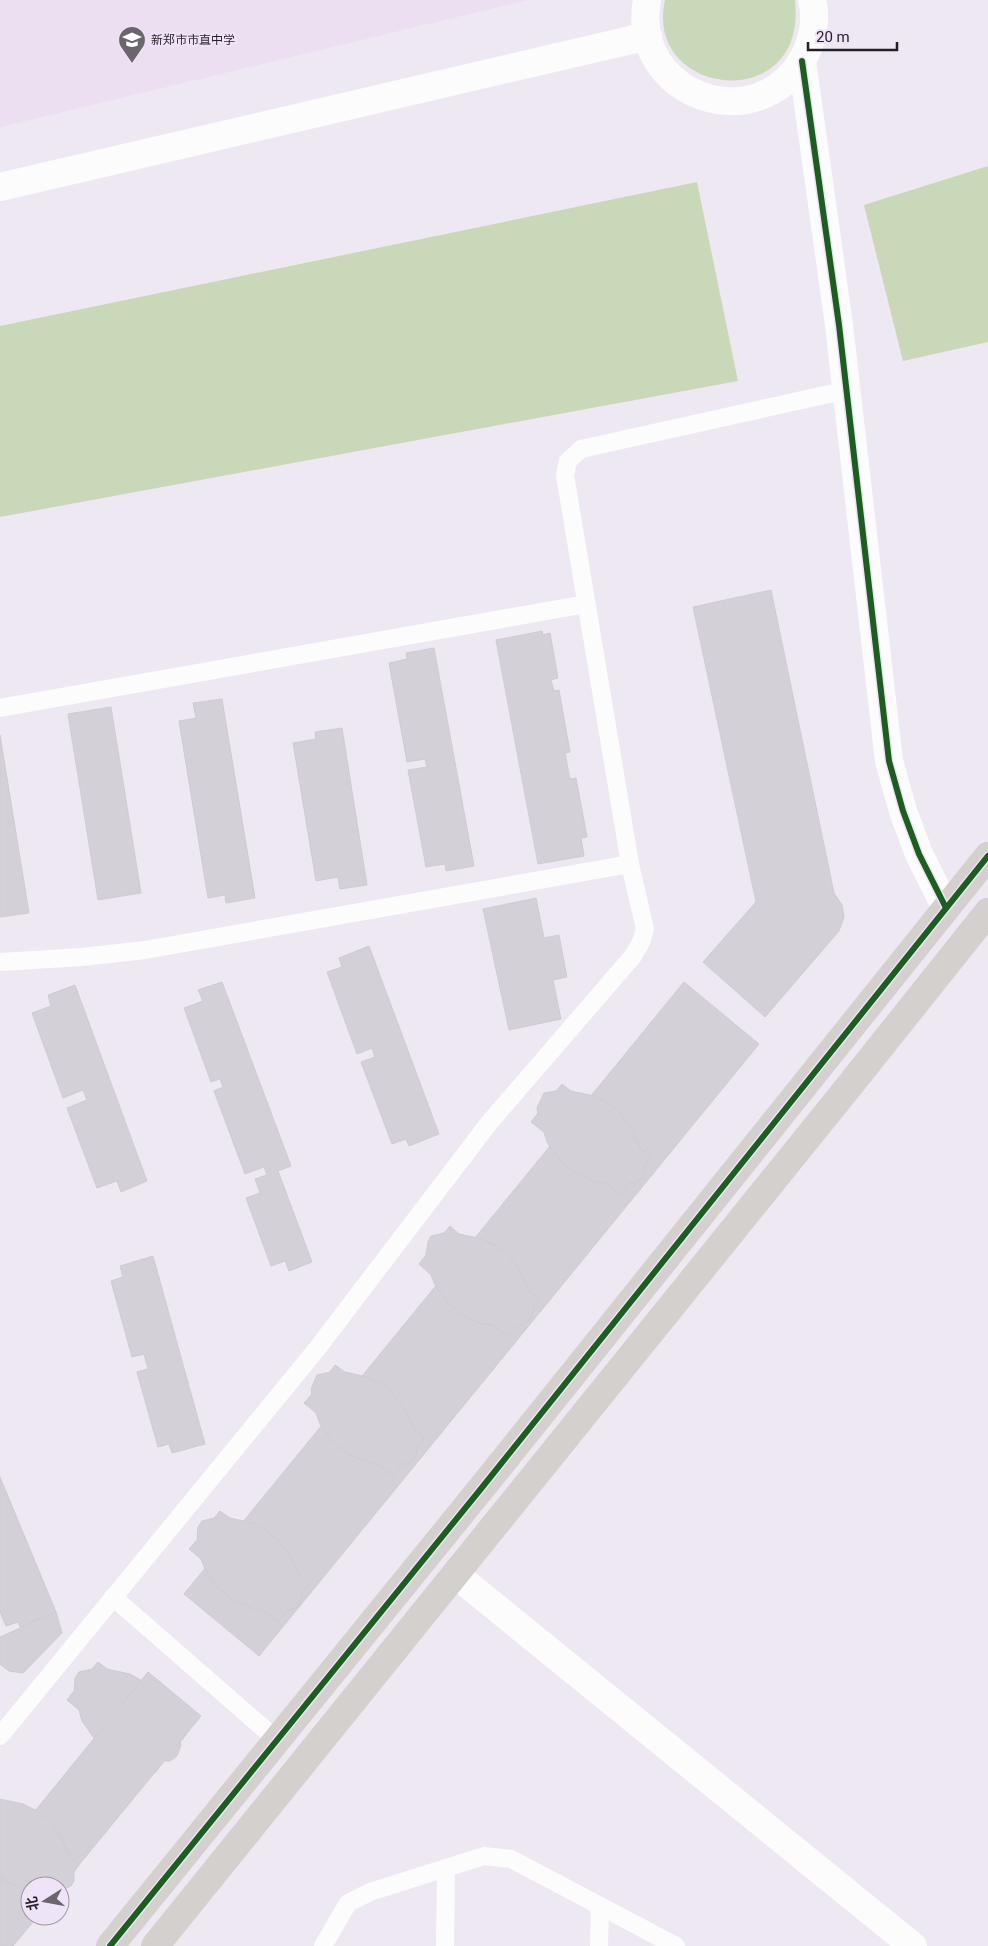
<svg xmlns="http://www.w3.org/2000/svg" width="988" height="1946" viewBox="0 0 988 1946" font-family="Roboto,'Noto Sans SC',sans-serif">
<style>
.built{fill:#ebdff1}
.green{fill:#c9d8b8}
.building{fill:#d4d0d8;stroke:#cfcbd3}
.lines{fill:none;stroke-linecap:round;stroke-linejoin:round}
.lane{stroke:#fcfcfd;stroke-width:18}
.street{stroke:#fcfcfd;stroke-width:28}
.secondary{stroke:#d3d0ce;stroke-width:28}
.cycleway-casing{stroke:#efe3f7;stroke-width:9}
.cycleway{stroke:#1b5e20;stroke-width:6}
.labels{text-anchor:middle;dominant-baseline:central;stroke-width:4;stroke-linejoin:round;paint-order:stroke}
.poi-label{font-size:12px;fill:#241f26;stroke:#efe3f7;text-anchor:start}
</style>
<rect width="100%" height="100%" fill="#eee8f2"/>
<polygon class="built" points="0,0 528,0 0,127"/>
<g class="green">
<path d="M665,0H795C808,116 643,98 665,0Z"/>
<polygon points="988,166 988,342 903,361 864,205"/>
<polygon points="697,182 738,381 0,517 0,326"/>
</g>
<g class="building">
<polygon points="771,590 834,893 842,905 844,917 839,931 765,1017 703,962 756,902 693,607"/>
<polygon points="542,631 543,635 550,633 558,678 551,680 554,691 559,690 570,752 565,753 570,779 576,778 587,837 581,838 584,856 538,864 496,640"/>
<polygon points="434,648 474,866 446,871 445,864 426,867 408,770 427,767 425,759 407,762 389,663 407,659 406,653"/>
<polygon points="222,699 255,898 226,903 225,895 208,898 179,721 196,718 193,703"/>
<polygon points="111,707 141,893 98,900 68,714"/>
<polygon points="342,728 367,885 340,889 338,877 316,881 293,743 316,739 315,732"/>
<polygon points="0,735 29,913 0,917"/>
<polygon points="536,898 544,938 559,935 567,977 553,980 561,1019 509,1030 483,909"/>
<polygon points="369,946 439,1134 409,1146 406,1139 392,1144 361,1062 375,1057 372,1048 357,1054 327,972 342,967 339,958"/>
<polygon points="222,982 291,1166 278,1171 312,1262 289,1271 285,1261 271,1266 246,1198 260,1193 255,1179 267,1175 264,1167 245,1174 214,1091 223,1087 220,1079 211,1082 184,1008 203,1001 198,990"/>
<polygon points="684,982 759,1044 259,1656 184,1594"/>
<polygon points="75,985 147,1181 121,1192 117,1181 97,1188 67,1108 87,1100 83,1090 63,1098 32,1013 51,1006 48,995"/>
<polygon points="562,1084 571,1091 594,1096 608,1103 621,1114 631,1127 640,1148 651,1156 645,1164 645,1173 642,1178 634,1183 629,1183 620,1195 605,1183 594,1181 575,1173 559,1159 547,1142 544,1132 531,1122 538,1113 537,1108 544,1093 556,1091"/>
<polygon points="450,1226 459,1234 482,1239 496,1246 509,1257 519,1269 529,1291 539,1299 533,1306 532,1316 529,1320 522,1325 517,1326 508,1337 493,1325 482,1324 462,1315 447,1302 435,1285 431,1275 419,1264 426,1255 428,1242 431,1236 444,1233"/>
<polygon points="153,1256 205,1444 172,1453 169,1444 158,1447 137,1372 148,1369 144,1354 132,1357 111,1281 123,1277 120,1266"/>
<polygon points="335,1365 345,1372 367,1377 382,1384 394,1395 404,1408 414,1429 424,1438 418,1445 415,1459 407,1464 402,1464 393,1476 378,1464 367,1462 348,1454 332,1441 320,1424 316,1413 304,1403 312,1394 311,1389 317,1375 330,1372"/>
<polygon points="0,1477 56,1612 20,1627 18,1622 6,1626 0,1612"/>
<polygon points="220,1511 230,1518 252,1523 267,1531 279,1541 289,1554 299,1575 309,1584 303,1591 300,1605 292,1610 287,1610 278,1622 263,1610 252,1608 233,1600 217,1587 205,1569 201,1559 189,1549 197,1540 198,1527 202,1521 214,1518"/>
<polygon points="56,1612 62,1633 23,1673 9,1671 0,1664 0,1637"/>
<polygon points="98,1662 107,1669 130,1674 144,1682 156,1692 166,1705 176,1727 186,1735 180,1742 181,1745 177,1756 170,1761 164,1761 155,1773 140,1761 129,1759 110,1751 94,1738 82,1721 79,1710 67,1700 74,1691 75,1678 79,1672 92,1669"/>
<polygon points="148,1672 201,1716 60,1888 60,1886 30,1886 30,1916 38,1916 13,1946 0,1946 0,1854"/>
<polygon points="0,1799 23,1804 37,1811 50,1822 60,1835 69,1856 79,1865 74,1872 74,1881 71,1886 60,1891 60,1886 30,1886 30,1890 23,1889 0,1878"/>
</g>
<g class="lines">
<g class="lane">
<polyline points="0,708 586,604"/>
<polyline points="0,962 82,957 145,950 630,864"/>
<polyline points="113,1597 277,1740"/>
<polyline points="0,1736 316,1350 489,1123 633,956 641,942 645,929 630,864 565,475 568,461 581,449 847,390"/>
<polyline points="323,1946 348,1903 370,1892 484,1856 511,1859 676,1946"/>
<polyline points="445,1946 446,1868"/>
<polyline points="599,1946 600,1906"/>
</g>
<g class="street">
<path d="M647,0C629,96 760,142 805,55C813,39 817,18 812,0"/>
<polyline points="802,61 839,325 889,761 903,811 919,854 946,908"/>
<polyline points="0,187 648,36"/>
<polyline points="456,1575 913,1946"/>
</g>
<g class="secondary">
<polyline points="110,1946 484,1485 988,856"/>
<polyline points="155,1946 846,1090 988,912"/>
</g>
<defs>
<g id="cycleway">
<polyline points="802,61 839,325 889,761 903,811 919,854 946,908"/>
<polyline points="110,1946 484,1485 988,856"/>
</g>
</defs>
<use href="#cycleway" class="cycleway-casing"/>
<use href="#cycleway" class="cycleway"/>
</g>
<defs>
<symbol id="school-pin" viewBox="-11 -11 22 30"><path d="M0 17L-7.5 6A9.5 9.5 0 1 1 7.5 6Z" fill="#6b656d" stroke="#efe3f7"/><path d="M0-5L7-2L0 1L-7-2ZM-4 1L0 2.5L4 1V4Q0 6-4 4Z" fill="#fff"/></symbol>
</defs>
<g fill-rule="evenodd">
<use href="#school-pin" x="116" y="24" width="32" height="43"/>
</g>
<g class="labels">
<g class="poi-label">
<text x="151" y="40">新郑市市直中学</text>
</g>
</g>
<g transform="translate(45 1901) rotate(259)"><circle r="24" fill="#efe3f7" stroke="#9e95a3"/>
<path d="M0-4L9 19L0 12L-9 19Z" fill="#6b656d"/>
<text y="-8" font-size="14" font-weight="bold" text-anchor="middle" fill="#241f26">北</text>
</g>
<path d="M808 42v8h89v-8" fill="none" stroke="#241f26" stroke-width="2.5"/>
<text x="816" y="42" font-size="15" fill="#241f26" stroke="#efe3f7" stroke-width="4" paint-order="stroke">20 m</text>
</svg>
